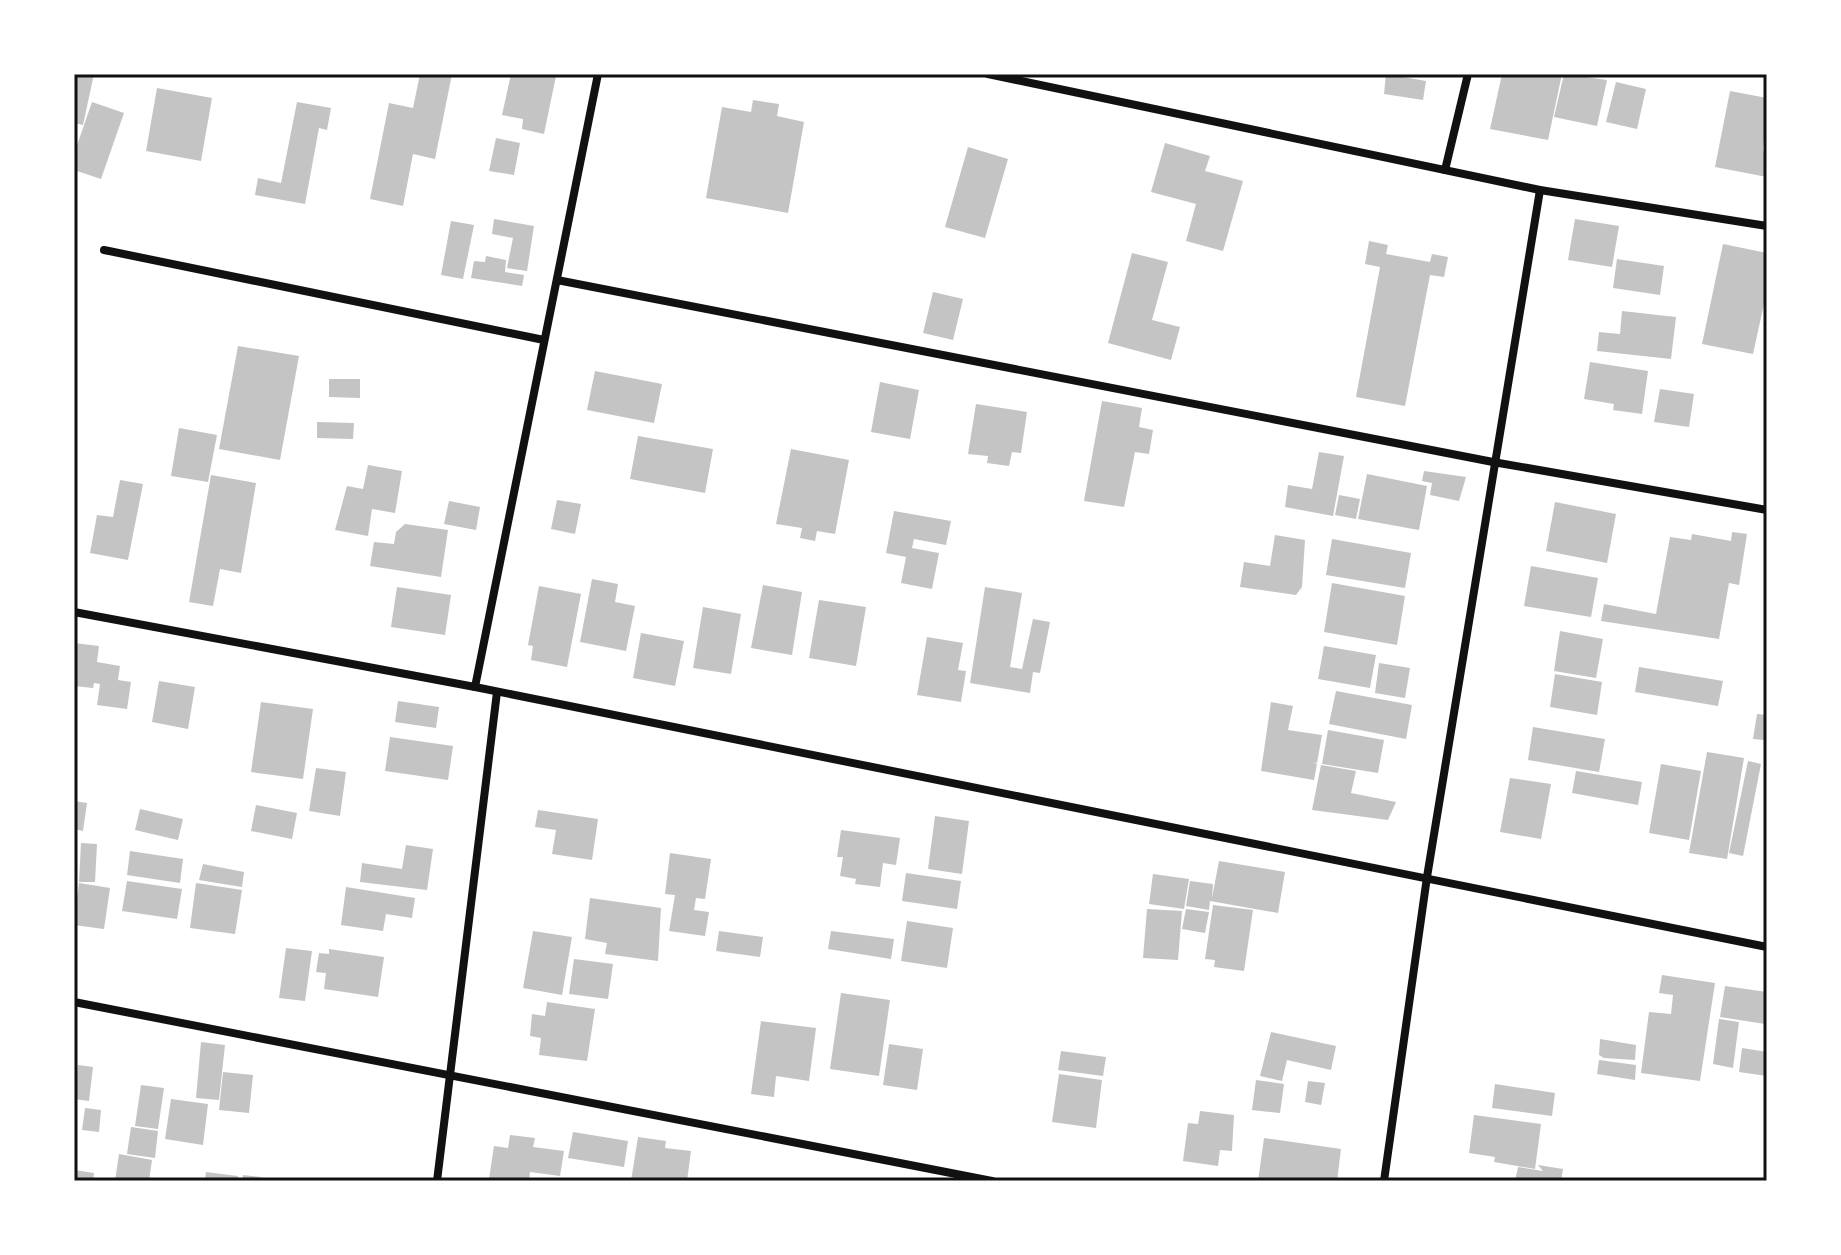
<svg xmlns="http://www.w3.org/2000/svg" width="1841" height="1255" viewBox="0 0 1841 1255" font-family="'Alegreya Sans',sans-serif">
<style>
.building{fill:#c4c4c4}
.lines{fill:none;stroke-linecap:round;stroke-linejoin:round}
.minor{stroke:#111;stroke-width:8}
.neatline{fill:none;stroke:#111;stroke-width:3}
</style>
<rect width="100%" height="100%" fill="#fff"/>
<g class="building">
<polygon points="74,74 94,74 83,125 74,123"/>
<polygon points="420,74 452,74 435,159 413,154 403,206 370,199 389,103 413,108"/>
<polygon points="511,74 556,76 544,134 522,129 523,119 502,115"/>
<polygon points="1386,74 1426,81 1423,100 1384,94"/>
<polygon points="1502,74 1562,74 1548,140 1490,129"/>
<polygon points="1564,74 1607,80 1597,126 1554,117"/>
<polygon points="1616,82 1646,89 1637,129 1606,122"/>
<polygon points="157,88 212,98 201,161 146,151"/>
<polygon points="1730,91 1767,98 1763,151 1767,152 1767,177 1715,167"/>
<polygon points="753,100 779,104 777,116 804,122 788,213 706,198 722,107 751,112"/>
<polygon points="92,102 124,113 101,179 74,170 74,154"/>
<polygon points="297,102 331,108 327,130 319,128 305,204 255,195 258,178 281,183"/>
<polygon points="496,138 520,143 514,175 489,171"/>
<polygon points="1165,143 1210,156 1205,171 1243,181 1223,251 1186,241 1196,204 1151,192"/>
<polygon points="968,147 1008,159 985,238 945,227"/>
<polygon points="494,219 534,226 527,271 507,268 513,238 492,234"/>
<polygon points="1575,219 1619,226 1612,267 1568,260"/>
<polygon points="451,221 474,225 463,279 441,275"/>
<polygon points="1369,241 1388,245 1386,254 1430,262 1432,254 1448,257 1444,277 1430,275 1405,406 1356,397 1380,267 1365,264"/>
<polygon points="1723,244 1767,253 1767,290 1753,354 1702,344"/>
<polygon points="1132,253 1168,262 1152,320 1180,327 1171,360 1108,343"/>
<polygon points="486,256 506,260 505,272 524,275 522,286 471,278 474,261 485,262"/>
<polygon points="1617,259 1664,266 1660,295 1613,288"/>
<polygon points="933,292 963,299 953,340 923,333"/>
<polygon points="1622,311 1676,317 1671,359 1597,351 1599,332 1620,334"/>
<polygon points="238,346 299,356 280,460 219,449"/>
<polygon points="1590,362 1648,371 1642,414 1613,410 1614,404 1584,399"/>
<polygon points="595,371 662,384 654,423 587,410"/>
<polygon points="329,379 360,379 360,398 329,397"/>
<polygon points="880,382 919,390 910,439 871,432"/>
<polygon points="1660,389 1694,394 1689,427 1654,422"/>
<polygon points="1102,401 1142,408 1139,427 1153,430 1149,454 1135,452 1124,507 1084,501"/>
<polygon points="976,404 1027,412 1021,453 1012,452 1009,466 987,463 988,456 968,454"/>
<polygon points="317,422 354,423 353,439 317,438"/>
<polygon points="179,428 217,435 208,482 171,476"/>
<polygon points="638,436 713,449 705,493 630,479"/>
<polygon points="791,449 849,460 835,534 817,531 815,541 800,538 802,528 776,524"/>
<polygon points="1319,452 1344,456 1333,516 1285,507 1288,485 1312,489"/>
<polygon points="368,465 402,471 395,513 372,509 368,536 335,530 347,486 363,489"/>
<polygon points="1424,471 1466,477 1459,501 1430,495 1432,483 1422,481"/>
<polygon points="1367,474 1427,486 1419,530 1358,519"/>
<polygon points="211,475 256,483 241,573 220,569 213,606 189,602"/>
<polygon points="120,480 143,484 128,560 90,553 97,515 113,517"/>
<polygon points="1339,495 1360,499 1356,519 1335,515"/>
<polygon points="557,500 581,504 575,534 551,529"/>
<polygon points="449,501 480,507 476,530 444,524"/>
<polygon points="1555,502 1616,514 1607,563 1546,551"/>
<polygon points="894,511 951,521 946,545 914,539 912,548 939,553 932,589 901,583 906,557 886,553"/>
<polygon points="405,524 448,530 441,577 370,566 374,542 394,544 396,532"/>
<polygon points="1732,532 1747,534 1739,585 1729,583 1719,639 1601,621 1604,604 1656,614 1670,537 1691,540 1692,534 1731,541"/>
<polygon points="1275,535 1305,540 1302,587 1296,595 1240,587 1244,562 1270,566"/>
<polygon points="1332,539 1411,553 1405,588 1326,575"/>
<polygon points="1531,566 1598,578 1591,617 1524,606"/>
<polygon points="592,579 618,584 615,602 635,606 626,651 580,642"/>
<polygon points="1332,583 1405,596 1397,645 1324,632"/>
<polygon points="763,585 802,592 792,655 751,648"/>
<polygon points="539,586 581,594 567,667 531,660 533,646 528,645"/>
<polygon points="397,587 451,595 445,635 391,627"/>
<polygon points="985,587 1022,593 1010,667 1022,669 1033,619 1050,622 1040,673 1033,672 1030,693 970,683"/>
<polygon points="819,600 866,607 856,666 809,658"/>
<polygon points="703,607 741,614 731,674 693,668"/>
<polygon points="1560,631 1603,639 1596,678 1554,671"/>
<polygon points="641,633 684,641 675,686 633,678"/>
<polygon points="927,637 963,643 958,670 966,671 961,702 917,695"/>
<polygon points="74,643 99,646 97,662 120,666 118,680 131,682 127,709 97,705 100,684 94,683 93,688 74,686"/>
<polygon points="1324,646 1376,655 1370,688 1318,679"/>
<polygon points="1379,663 1410,668 1405,698 1375,693"/>
<polygon points="1639,667 1723,681 1718,706 1635,692"/>
<polygon points="1555,674 1602,682 1597,715 1550,707"/>
<polygon points="159,681 195,687 188,729 152,722"/>
<polygon points="1336,691 1412,705 1406,739 1329,724"/>
<polygon points="398,701 439,707 436,728 395,722"/>
<polygon points="261,702 313,709 303,779 251,772"/>
<polygon points="1271,702 1293,706 1288,730 1322,735 1317,763 1313,762 1317,764 1314,780 1261,771"/>
<polygon points="1757,714 1767,715 1764,740 1753,739"/>
<polygon points="1533,727 1605,739 1599,772 1528,760"/>
<polygon points="1328,730 1384,740 1378,773 1322,764"/>
<polygon points="390,737 453,746 448,780 385,771"/>
<polygon points="1707,752 1744,758 1727,859 1689,853"/>
<polygon points="1748,761 1761,764 1743,856 1729,853"/>
<polygon points="1661,764 1701,771 1689,840 1649,833"/>
<polygon points="1321,765 1356,771 1351,793 1396,802 1388,820 1312,810"/>
<polygon points="316,768 346,772 340,816 309,811"/>
<polygon points="1576,771 1642,782 1638,805 1572,793"/>
<polygon points="1510,778 1551,784 1541,839 1500,832"/>
<polygon points="74,801 87,803 83,831 74,829"/>
<polygon points="256,805 297,813 292,839 251,831"/>
<polygon points="140,809 183,819 178,840 135,830"/>
<polygon points="538,810 598,819 592,860 552,854 556,830 535,827"/>
<polygon points="935,816 969,821 962,874 928,869"/>
<polygon points="841,830 900,838 896,865 883,863 880,887 855,884 856,879 840,876 843,857 837,857"/>
<polygon points="81,843 97,844 95,882 79,882"/>
<polygon points="406,845 433,849 427,890 360,882 362,863 402,869"/>
<polygon points="130,851 183,859 180,883 127,875"/>
<polygon points="670,853 711,859 705,899 696,898 694,910 709,912 705,936 669,931 675,895 665,894"/>
<polygon points="1219,861 1285,872 1278,913 1210,901 1209,910 1186,906 1190,881 1213,884 1212,898"/>
<polygon points="203,864 244,872 242,887 199,880"/>
<polygon points="906,873 961,881 957,909 902,901"/>
<polygon points="1153,874 1189,879 1184,909 1149,904"/>
<polygon points="127,881 182,889 177,919 122,911"/>
<polygon points="79,883 110,888 104,929 74,925"/>
<polygon points="196,883 242,890 235,934 190,928"/>
<polygon points="346,887 415,898 412,918 386,914 383,931 341,925"/>
<polygon points="590,898 661,908 658,961 605,954 607,943 585,939"/>
<polygon points="1213,905 1253,910 1244,971 1214,967 1215,960 1205,959"/>
<polygon points="1147,909 1182,911 1178,960 1143,958"/>
<polygon points="1186,909 1209,912 1205,933 1182,929"/>
<polygon points="907,921 953,928 947,968 901,961"/>
<polygon points="533,931 572,937 562,995 523,988"/>
<polygon points="719,931 763,937 760,957 716,951"/>
<polygon points="831,931 894,939 891,959 828,949"/>
<polygon points="286,948 312,951 305,1001 279,998"/>
<polygon points="329,949 384,957 378,997 324,989 326,973 316,972 319,953 329,954"/>
<polygon points="574,959 613,964 608,999 569,994"/>
<polygon points="1662,975 1715,983 1700,1081 1641,1073 1649,1012 1671,1014 1673,995 1659,993"/>
<polygon points="1725,986 1767,992 1765,1024 1720,1017"/>
<polygon points="841,993 890,1000 879,1076 830,1069"/>
<polygon points="547,1002 595,1009 587,1061 539,1055 541,1038 530,1036 532,1014 545,1016"/>
<polygon points="1719,1019 1739,1022 1733,1068 1713,1064"/>
<polygon points="761,1021 816,1028 809,1081 776,1076 774,1097 751,1094"/>
<polygon points="1271,1032 1336,1046 1331,1070 1287,1060 1282,1081 1260,1076"/>
<polygon points="1600,1039 1636,1045 1635,1060 1604,1058 1599,1055"/>
<polygon points="201,1042 225,1045 219,1100 196,1098"/>
<polygon points="889,1044 923,1049 917,1090 883,1085"/>
<polygon points="1742,1048 1767,1052 1767,1076 1739,1072"/>
<polygon points="1061,1051 1106,1057 1103,1076 1058,1070"/>
<polygon points="1599,1060 1636,1065 1635,1080 1597,1074"/>
<polygon points="78,1065 93,1067 89,1101 74,1099"/>
<polygon points="223,1072 253,1075 249,1113 219,1110"/>
<polygon points="1059,1074 1102,1080 1096,1128 1052,1122"/>
<polygon points="1256,1080 1284,1084 1280,1113 1252,1110"/>
<polygon points="1308,1081 1325,1083 1321,1105 1305,1102"/>
<polygon points="1495,1084 1555,1093 1552,1116 1492,1108"/>
<polygon points="141,1085 164,1088 158,1129 135,1126"/>
<polygon points="171,1099 208,1104 203,1145 165,1139"/>
<polygon points="85,1108 101,1110 99,1132 82,1130"/>
<polygon points="1200,1111 1234,1115 1232,1151 1220,1150 1218,1166 1183,1161 1188,1123 1198,1124"/>
<polygon points="1474,1115 1541,1124 1535,1169 1494,1162 1495,1157 1469,1153"/>
<polygon points="131,1127 158,1131 155,1158 127,1154"/>
<polygon points="573,1132 628,1141 624,1167 568,1158"/>
<polygon points="510,1135 535,1138 533,1147 564,1151 560,1176 530,1172 529,1181 489,1179 494,1146 508,1148"/>
<polygon points="638,1137 666,1141 665,1148 691,1151 687,1181 631,1181"/>
<polygon points="1264,1138 1341,1149 1337,1181 1258,1181"/>
<polygon points="119,1154 152,1160 149,1181 115,1181"/>
<polygon points="1538,1165 1563,1169 1561,1181 1515,1181 1518,1167 1543,1171"/>
<polygon points="74,1170 94,1173 93,1181 74,1181"/>
<polygon points="206,1172 238,1176 237,1181 205,1181"/>
<polygon points="243,1175 261,1177 261,1181 242,1181"/>
</g>
<g class="lines">
<g class="minor">
<polyline points="988,74 1540,190 1767,226"/>
<polyline points="1445,170 1468,74"/>
<polyline points="104,250 544,340"/>
<polyline points="557,280 1493,462 1767,510"/>
<polyline points="74,612 475,687 1767,947"/>
<polyline points="475,687 598,74"/>
<polyline points="74,1002 992,1181"/>
<polyline points="437,1181 497,692"/>
<polyline points="1384,1181 1427,877 1540,190"/>
</g>
</g>
<rect width="1841" height="1255" fill="none" stroke="#ffffff" stroke-width="152"/>
<rect x="76" y="76" width="1689" height="1103" class="neatline"/>
</svg>
